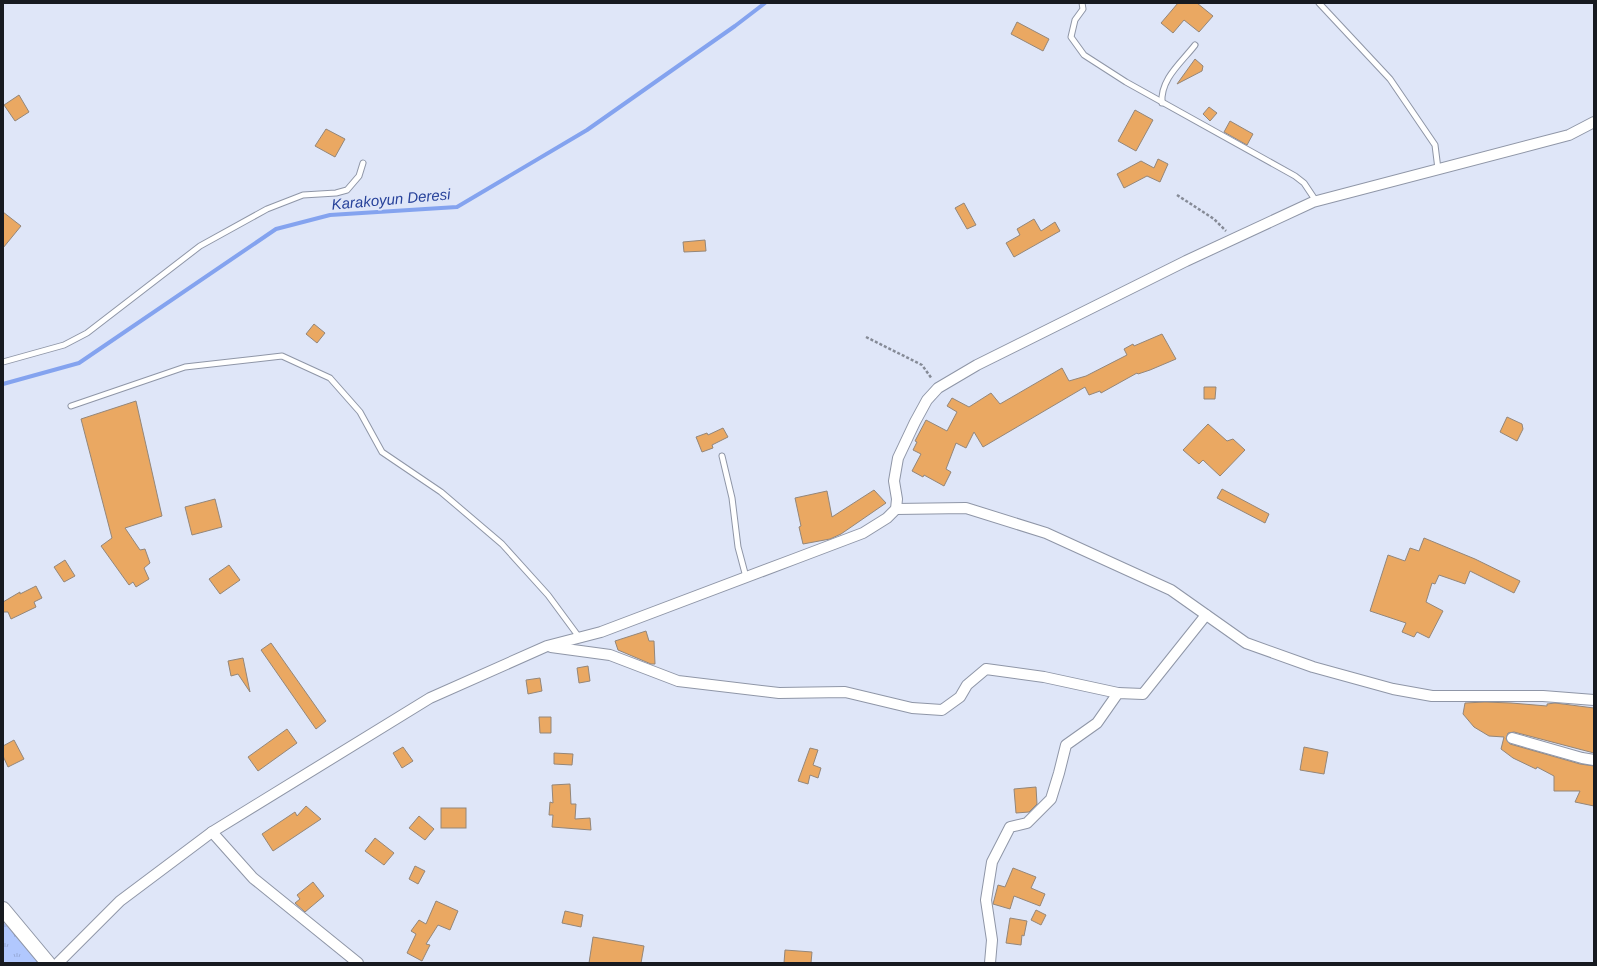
<svg xmlns="http://www.w3.org/2000/svg" width="1597" height="966" viewBox="0 0 1597 966" font-family="Helvetica,sans-serif">
<style>
.grass{fill:url(#grass-tufts)}
.lines{fill:none;stroke-linecap:round;stroke-linejoin:round}
.stream{stroke:#84a3ef;stroke-width:4}
.building{fill:#eaa862;stroke:#948679}
.lane-casing{stroke:#8f96a7;stroke-width:7}
.street-casing{stroke:#8f96a7;stroke-width:12}
.secondary-casing{stroke:#8f96a7;stroke-width:16}
.path{stroke:#868b97;stroke-width:2.5;stroke-dasharray:3 2;stroke-linecap:butt}
.lane{stroke:#fff;stroke-width:5}
.street{stroke:#fff;stroke-width:10}
.secondary{stroke:#fff;stroke-width:14}
.labels{text-anchor:middle;dominant-baseline:central;stroke-width:4;stroke-linejoin:round;paint-order:stroke}
.water-label{font-size:15px;font-style:italic;fill:#27429a;stroke:#dfe6f8}
</style>
<defs>
<pattern id="grass-tufts" width="24" height="20" patternUnits="userSpaceOnUse"><rect width="24" height="20" fill="#b1c8fe"/><path d="M3 7l-1-3M5 7V3M7 7l1-3M15 17l-1-3M17 17v-4M19 17l1-3" fill="none" stroke="#98abd9"/></pattern>
</defs>
<rect width="100%" height="100%" fill="#dfe6f8"/>
<polygon class="grass" points="3,922 41,963 3,963"/>
<g class="lines">
<polyline class="stream" points="3,384 79,363 276,229 330,215 457,207 587,130 735,26 765,3"/>
</g>
<g class="building">
<polygon points="1178,3 1197,3 1213,16 1199,32 1184,20 1173,33 1161,23"/>
<polygon points="1017,22 1049,39 1043,51 1011,34"/>
<polygon points="1195,59 1203,66 1202,71 1177,84"/>
<polygon points="19,95 29,112 15,121 4,105"/>
<polygon points="1209,107 1217,113 1210,121 1203,114"/>
<polygon points="1135,110 1153,120 1136,151 1118,141"/>
<polygon points="1230,121 1253,134 1247,145 1224,132"/>
<polygon points="326,129 345,139 335,157 315,146"/>
<polygon points="1158,159 1168,164 1160,182 1147,176 1124,188 1117,174 1141,161 1154,168"/>
<polygon points="964,203 976,225 967,229 955,208"/>
<polygon points="3,212 21,226 3,248"/>
<polygon points="1034,219 1041,231 1055,222 1060,231 1014,257 1006,243 1020,235 1017,229"/>
<polygon points="705,240 706,251 684,252 683,242"/>
<polygon points="314,324 325,333 317,343 306,334"/>
<polygon points="1162,334 1176,359 1150,370 1138,374 1137,373 1101,393 1100,391 1089,395 1085,387 983,447 974,432 966,448 956,443 946,469 951,472 944,486 924,475 923,477 912,471 921,454 913,450 917,442 915,441 926,420 947,431 957,412 947,406 952,398 969,407 991,393 1000,404 1062,368 1069,381 1086,376 1127,355 1124,349 1133,344 1134,346"/>
<polygon points="1204,387 1216,387 1215,399 1204,399"/>
<polygon points="136,401 162,516 125,528 140,550 145,549 150,563 144,568 149,579 136,587 133,582 129,585 101,546 112,538 81,419"/>
<polygon points="1507,417 1522,424 1523,429 1517,441 1500,432"/>
<polygon points="1208,424 1227,441 1233,439 1245,450 1220,476 1203,460 1199,464 1183,450"/>
<polygon points="723,428 728,437 712,445 713,448 702,452 696,437 707,433 708,435"/>
<polygon points="1222,489 1269,514 1265,523 1217,498"/>
<polygon points="874,490 886,503 841,534 830,539 803,544 799,527 801,526 795,498 827,491 832,517"/>
<polygon points="215,499 222,527 192,535 185,507"/>
<polygon points="1424,538 1475,559 1520,581 1514,593 1470,571 1465,584 1439,575 1435,584 1432,583 1426,602 1443,611 1429,638 1417,632 1414,637 1402,632 1406,623 1370,611 1388,555 1405,561 1410,548 1419,551"/>
<polygon points="65,560 75,576 64,582 54,567"/>
<polygon points="229,565 240,580 220,594 209,579"/>
<polygon points="36,586 42,598 34,602 36,607 11,619 8,612 3,612 3,602 20,592 20,594"/>
<polygon points="646,631 649,641 654,641 655,664 651,664 618,650 615,641"/>
<polygon points="271,643 326,721 316,729 261,650"/>
<polygon points="243,658 250,692 238,674 231,676 228,661"/>
<polygon points="588,666 590,681 579,683 577,668"/>
<polygon points="540,678 542,691 528,694 526,680"/>
<polygon points="1485,702 1511,703 1547,706 1547,704 1555,703 1594,708 1594,753 1514,732 1508,733 1506,739 1510,744 1580,764 1594,766 1594,806 1575,802 1580,791 1554,791 1554,776 1537,767 1536,769 1513,758 1501,749 1504,737 1489,736 1474,727 1463,714 1465,703"/>
<polygon points="539,717 551,717 551,733 540,733"/>
<polygon points="287,729 297,743 258,771 248,757"/>
<polygon points="14,740 24,759 8,767 3,756 3,746"/>
<polygon points="403,747 413,761 402,768 393,753"/>
<polygon points="1304,747 1328,752 1324,774 1300,770"/>
<polygon points="810,748 818,750 813,765 821,768 818,778 810,775 808,784 798,781"/>
<polygon points="554,753 573,754 572,765 554,764"/>
<polygon points="570,784 571,804 576,804 575,819 590,818 591,830 552,827 553,815 549,815 550,802 553,803 552,785"/>
<polygon points="1036,787 1037,804 1029,812 1016,813 1014,789"/>
<polygon points="306,806 321,819 273,851 262,834 295,812 297,816"/>
<rect x="441" y="808" width="25" height="20"/>
<polygon points="419,816 434,829 425,840 409,828"/>
<polygon points="375,838 394,853 384,865 365,851"/>
<polygon points="415,866 425,871 418,884 409,879"/>
<polygon points="1013,868 1036,877 1031,888 1045,894 1040,906 1014,896 1010,909 993,904 998,885 1005,887"/>
<polygon points="313,882 324,896 305,912 295,903 300,899 297,895"/>
<polygon points="436,901 458,911 450,930 438,925 426,944 430,945 422,961 407,953 416,934 411,931 419,920 426,924"/>
<polygon points="1036,910 1046,915 1041,925 1031,920"/>
<polygon points="565,911 583,915 581,927 562,923"/>
<polygon points="1010,918 1027,921 1024,936 1022,935 1021,945 1006,943"/>
<polygon points="593,937 644,946 641,963 589,963"/>
<polygon points="785,950 812,952 811,963 784,963"/>
</g>
<g class="lines">
<defs>
<g id="lane">
<polyline points="1082,3 1083,9 1075,20 1071,37 1084,55 1126,82 1295,176 1304,183 1316,201"/>
<polyline points="1319,3 1390,79 1435,145 1438,169"/>
<path d="M1162,103C1160,79 1182,62 1195,45"/>
<polyline points="3,362 64,345 87,333 200,246 267,209 303,195 336,193 347,190 359,176 363,163"/>
<polyline points="71,406 185,367 282,356 330,378 360,412 382,452 441,492 502,544 548,595 579,637"/>
<polyline points="722,456 732,498 738,547 746,577"/>
</g>
<g id="street">
<polyline points="896,509 966,508 1046,533 1171,590 1246,643 1313,667 1393,689 1432,696 1543,696 1594,700"/>
<polyline points="551,647 610,655 678,681 779,693 845,692 912,708 942,710 960,697 967,685 986,669 1044,677 1118,693"/>
<polyline points="1512,738 1582,758 1594,760"/>
<polyline points="212,832 253,878 358,963"/>
<polyline points="58,963 120,901 212,832 430,698 547,646 601,632 797,558 863,533 887,518 896,509 897,499 894,481 898,458 915,422 927,400 938,388 977,365 1186,261 1313,202 1569,135 1594,122"/>
<polyline points="990,963 992,940 986,900 992,862 1010,827 1027,823 1051,799 1059,773 1066,745 1097,723 1118,693 1143,694 1206,615"/>
</g>
<polyline id="secondary" points="3,909 48,963"/>
</defs>
<use href="#lane" class="lane-casing"/>
<use href="#street" class="street-casing"/>
<use href="#secondary" class="secondary-casing"/>
<g class="path">
<polyline points="1177,195 1214,219 1226,231"/>
<polyline points="866,337 922,365 932,379"/>
</g>
<use href="#lane" class="lane"/>
<use href="#street" class="street"/>
<use href="#secondary" class="secondary"/>
</g>
<g class="labels">
<g class="water-label">
<text transform="translate(391 199) rotate(-5)">Karakoyun Deresi</text>
</g>
</g>
<rect width="1597" height="966" fill="none" stroke="#171a20" stroke-width="8"/>
</svg>
